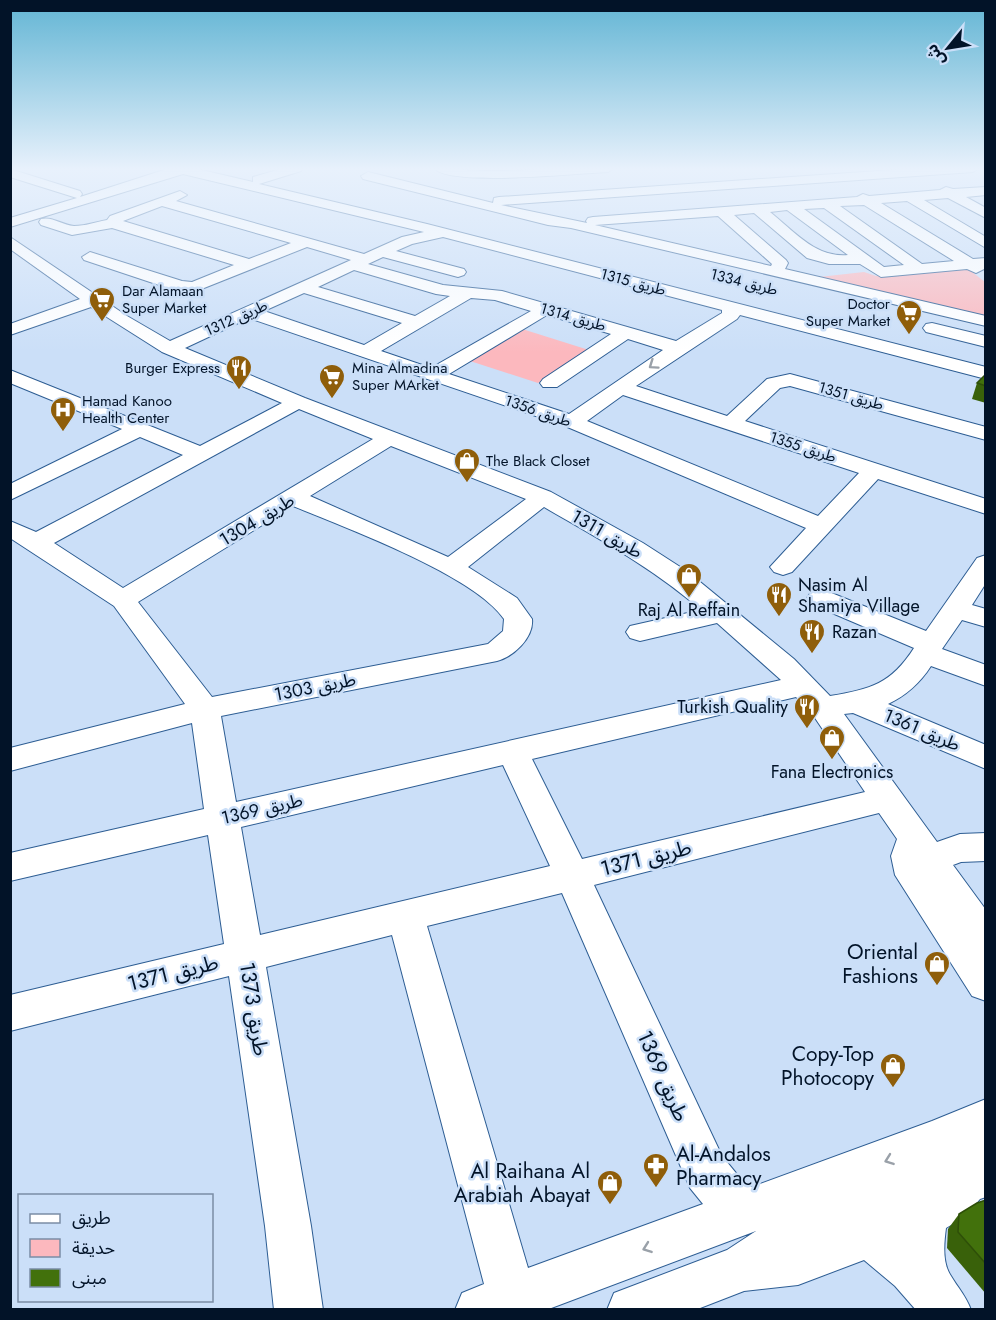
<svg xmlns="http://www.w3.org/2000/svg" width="996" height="1320" viewBox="0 0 996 1320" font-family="Jost,'Noto Sans Arabic',sans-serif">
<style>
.green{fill:#fcb8be}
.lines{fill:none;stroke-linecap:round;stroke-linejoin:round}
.minor-casing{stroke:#2d5d93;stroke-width:2}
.minor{fill:#fff;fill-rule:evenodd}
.wall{fill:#39610a}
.building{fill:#42710c;stroke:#2e4f08;stroke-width:1.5}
.oneway{stroke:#9aa1a9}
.labels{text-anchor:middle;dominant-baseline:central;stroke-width:5;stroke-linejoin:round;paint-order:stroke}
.far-street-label{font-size:15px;fill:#021328;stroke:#cbdff8}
.far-poi-label{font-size:15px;fill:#021328;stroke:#cbdff8;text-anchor:start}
.street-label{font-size:18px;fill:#021328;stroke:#cbdff8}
.poi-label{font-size:18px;fill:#021328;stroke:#cbdff8;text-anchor:start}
.near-street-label{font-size:21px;fill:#021328;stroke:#cbdff8}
.near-poi-label{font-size:21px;fill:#021328;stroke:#cbdff8;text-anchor:end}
</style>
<rect width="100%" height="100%" fill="#cbdff8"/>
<g class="green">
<polygon points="967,268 985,282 985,320 810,278 864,272 876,276"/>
<polygon points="519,328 592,351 538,383 470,361"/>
</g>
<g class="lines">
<defs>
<g id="minor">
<path d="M170,168H193L253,182V177L284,168H302L301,171L259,184L427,224L986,367V379L740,315L737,319L636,386L727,416L767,379L790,374L986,427V440L790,386L780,388L745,421L986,499V514L878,479L792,572L783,575L774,572L770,567L806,528L565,426L249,318L185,348L305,398L551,492L643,543L688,572L794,659L830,696C871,689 891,684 914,648L811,604L807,598L811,592L820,590L829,592L926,631L977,558L986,555V583L972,605L986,609V627L962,620L942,649L986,665V686L931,666C920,683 907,695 888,704L986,745V769L853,713L844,714L937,842L960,834L986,833V861L961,862L953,865L986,910V1001L972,996L895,875L891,856L897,839L879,813L594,885L722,1156L740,1178L752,1187L932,1121L986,1099V1197L980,1199L963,1218L946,1228C944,1243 942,1263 951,1276C958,1288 966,1296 971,1310H916L895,1286L864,1260L798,1285L744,1291L695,1310H607L614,1293L727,1250L756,1231L546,1310H455L462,1293L484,1284L392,935L266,967L311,1226L323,1310H274L265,1226L229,976L10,1031V995L224,944L208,835L10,881V853L204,809L192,723L10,771V748L185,704L114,606L10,538V521L36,532L183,455L140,437L10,500V484L122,429L10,383V370L200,446L282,403L162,352L91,307L10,335V324L80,299L10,249V237L127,316L170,341L351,260L307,247L194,292L174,290L84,260L82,257L90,252L182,281L192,282L234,265L112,228L72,235L41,225L39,222L41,219C52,216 62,225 74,226C85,226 96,222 107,220L110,216L180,191L187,195L176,201L364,254L402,237L424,232L183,174L10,227V218L77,198L10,177V169L80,191L82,194L80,197ZM162,206L291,243L249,259L123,221ZM443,237L722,310V313L676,341L502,291L443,285L368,264L383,257L458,277L464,275L466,272L464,269L396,251L412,244ZM354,270L436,294L450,296L415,316L318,287ZM304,293L402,323L364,345L264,311ZM471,298L495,300L531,311L431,368L381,351ZM547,315L611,334L543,379L540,383L543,387H557L628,339L663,350L569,414L449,374ZM623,395L859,473L818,516L587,421ZM299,409L373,439L123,588L54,543ZM391,446L526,499L448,557L310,496ZM293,506C346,528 474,575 504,619L503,631L488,644L212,697L138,602ZM544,507C599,539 653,568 701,610L630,626L626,632L630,638L640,641L717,623L781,680L236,802L221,716L497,661C513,657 534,638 532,619L517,598L468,567ZM796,697L813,715L865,792L582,859L532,759ZM503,765L550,866L260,935L241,827ZM562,893L690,1188L703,1204L528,1268L427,926Z"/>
<path d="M434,168C451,168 468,171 485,171C528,172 571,165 614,168L608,172C580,173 448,187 434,168Z"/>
<path d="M922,168H979L973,172L501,205L587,223L586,221L588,218L593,217L857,197L863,194L869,196L940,190L946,187L953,189L986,187V195L966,197L986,208V218L948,198L924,200L986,237V248L907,201L881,203L973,259L986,258V268L976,273L967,269L881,277L860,264H829L807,258L754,213L734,215L786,260L788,263L785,269L986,316V326L571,228L548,225L363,179L361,176L368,172L493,203L494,198L499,197ZM864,205L954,261L922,264L840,206ZM824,208L904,265L884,267L804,209ZM787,210L848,255C815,258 794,231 770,212ZM718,216L772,264L771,266L595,225Z"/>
<polygon points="932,323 986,336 986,347 926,332 923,328 926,324"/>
</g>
</defs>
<use href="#minor" class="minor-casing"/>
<use href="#minor" class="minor"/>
</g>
<g class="wall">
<polygon points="986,374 986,403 972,399 977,383"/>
<polygon points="986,1200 986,1294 947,1248 948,1229 959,1214"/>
</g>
<g class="building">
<polygon points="986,374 986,386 977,383"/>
<polygon points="986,1200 986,1264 958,1232 959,1214 977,1203"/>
</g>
<defs><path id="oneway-chevron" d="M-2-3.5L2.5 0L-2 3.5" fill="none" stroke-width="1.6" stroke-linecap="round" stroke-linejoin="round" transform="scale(1.5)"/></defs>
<g class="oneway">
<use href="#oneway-chevron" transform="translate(653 365) rotate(145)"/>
<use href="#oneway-chevron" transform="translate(889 1160) rotate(160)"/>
<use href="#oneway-chevron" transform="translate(647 1248) rotate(160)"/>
</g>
<linearGradient id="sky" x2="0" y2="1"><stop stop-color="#62b5d4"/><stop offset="0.48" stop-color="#e8f1fc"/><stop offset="1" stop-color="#e8f1fc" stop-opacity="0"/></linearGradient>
<rect width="996" height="352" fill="url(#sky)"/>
<defs>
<symbol id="supermarket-pin" viewBox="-11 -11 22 30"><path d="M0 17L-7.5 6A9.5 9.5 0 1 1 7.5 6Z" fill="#8f5e0a" stroke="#cbdff8"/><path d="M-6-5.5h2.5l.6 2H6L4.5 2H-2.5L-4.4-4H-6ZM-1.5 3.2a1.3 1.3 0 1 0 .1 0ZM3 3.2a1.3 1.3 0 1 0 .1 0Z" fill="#fff"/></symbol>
<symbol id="restaurant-pin" viewBox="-11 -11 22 30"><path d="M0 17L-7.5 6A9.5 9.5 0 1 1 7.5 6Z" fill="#8f5e0a" stroke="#cbdff8"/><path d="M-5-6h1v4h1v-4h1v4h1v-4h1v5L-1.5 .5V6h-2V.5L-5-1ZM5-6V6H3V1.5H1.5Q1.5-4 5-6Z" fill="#fff"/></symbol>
<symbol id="hospital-pin" viewBox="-11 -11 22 30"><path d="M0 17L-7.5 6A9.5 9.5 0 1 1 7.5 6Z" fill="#8f5e0a" stroke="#cbdff8"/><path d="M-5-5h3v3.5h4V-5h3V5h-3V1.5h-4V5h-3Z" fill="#fff"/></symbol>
<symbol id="shop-pin" viewBox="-11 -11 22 30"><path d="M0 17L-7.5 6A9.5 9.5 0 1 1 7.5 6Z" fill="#8f5e0a" stroke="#cbdff8"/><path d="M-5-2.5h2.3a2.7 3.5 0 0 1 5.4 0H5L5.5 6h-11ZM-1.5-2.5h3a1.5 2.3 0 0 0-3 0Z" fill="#fff"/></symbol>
<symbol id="pharmacy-pin" viewBox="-11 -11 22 30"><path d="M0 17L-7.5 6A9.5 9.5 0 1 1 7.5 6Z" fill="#8f5e0a" stroke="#cbdff8"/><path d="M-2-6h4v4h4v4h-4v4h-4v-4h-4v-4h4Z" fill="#fff"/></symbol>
</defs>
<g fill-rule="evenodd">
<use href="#supermarket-pin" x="87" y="285" width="30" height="40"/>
<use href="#supermarket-pin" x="894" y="298" width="30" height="40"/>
<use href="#restaurant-pin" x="224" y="353" width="30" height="40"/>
<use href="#supermarket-pin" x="317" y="362" width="30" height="40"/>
<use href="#hospital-pin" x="48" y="395" width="30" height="40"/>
<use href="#shop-pin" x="452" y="446" width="30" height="40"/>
<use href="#shop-pin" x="674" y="561" width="30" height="40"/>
<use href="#restaurant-pin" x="764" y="580" width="30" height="40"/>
<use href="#restaurant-pin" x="797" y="617" width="30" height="40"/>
<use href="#restaurant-pin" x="792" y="692" width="30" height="40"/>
<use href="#shop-pin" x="817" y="723" width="30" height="40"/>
<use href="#shop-pin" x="922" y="949" width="30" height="40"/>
<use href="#shop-pin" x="878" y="1051" width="30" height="40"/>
<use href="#pharmacy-pin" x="641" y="1151" width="30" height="40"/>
<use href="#shop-pin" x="595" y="1168" width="30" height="40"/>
</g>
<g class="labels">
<g class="far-street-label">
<text transform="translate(633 282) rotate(15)">طريق 1315</text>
<text transform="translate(744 282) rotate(14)">طريق 1334</text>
<text transform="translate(573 317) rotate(16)">طريق 1314</text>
<text transform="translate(236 318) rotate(-24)">طريق 1312</text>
<text transform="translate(851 396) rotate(16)">طريق 1351</text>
<text transform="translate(538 411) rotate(19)">طريق 1356</text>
<text transform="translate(803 447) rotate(18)">طريق 1355</text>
</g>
<g class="far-poi-label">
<text x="122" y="291">Dar Alamaan<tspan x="122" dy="17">Super Market</tspan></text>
<text x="890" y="304" text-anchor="end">Doctor<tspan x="890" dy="17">Super Market</tspan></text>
<text x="220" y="368" text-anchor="end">Burger Express</text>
<text x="352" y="368">Mina Almadina<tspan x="352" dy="17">Super MArket</tspan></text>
<text x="82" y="401">Hamad Kanoo<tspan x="82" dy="17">Health Center</tspan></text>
<text x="486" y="461">The Black Closet</text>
</g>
<g class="street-label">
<text transform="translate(257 520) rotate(-31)">طريق 1304</text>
<text transform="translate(607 534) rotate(30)">طريق 1311</text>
<text transform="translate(315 687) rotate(-11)">طريق 1303</text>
<text transform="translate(922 730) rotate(23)">طريق 1361</text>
<text transform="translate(262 809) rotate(-13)">طريق 1369</text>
</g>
<g class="poi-label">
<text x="798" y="585">Nasim Al<tspan x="798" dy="21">Shamiya Village</tspan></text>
<text x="689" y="610" text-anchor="middle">Raj Al Reffain</text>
<text x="832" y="632">Razan</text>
<text x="788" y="707" text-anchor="end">Turkish Quality</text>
<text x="832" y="772" text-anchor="middle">Fana Electronics</text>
</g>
<g class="near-street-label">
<text transform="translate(646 858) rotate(-14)">طريق 1371</text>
<text transform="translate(173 973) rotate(-14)">طريق 1371</text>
<text transform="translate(254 1009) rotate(81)">طريق 1373</text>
<text transform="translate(663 1076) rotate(66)">طريق 1369</text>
</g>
<g class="near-poi-label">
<text x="918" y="952">Oriental<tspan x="918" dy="24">Fashions</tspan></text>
<text x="874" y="1054">Copy-Top<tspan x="874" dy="24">Photocopy</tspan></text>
<text x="676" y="1154" text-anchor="start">Al-Andalos<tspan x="676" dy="24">Pharmacy</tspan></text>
<text x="590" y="1171">Al Raihana Al<tspan x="590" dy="24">Arabiah Abayat</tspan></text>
</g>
</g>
<rect width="996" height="1320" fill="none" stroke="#021328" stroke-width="24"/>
<rect x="18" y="1194" width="195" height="108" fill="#cbdff8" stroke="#7b8da5" stroke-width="1.5"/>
<rect x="30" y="1214" width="30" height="9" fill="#ffffff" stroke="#7b8da5" stroke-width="1.5"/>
<text x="72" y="1224" font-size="18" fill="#021328">طريق</text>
<rect x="30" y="1239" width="30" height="18" fill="#fcb8be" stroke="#7b8da5" stroke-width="1.5"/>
<text x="72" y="1254" font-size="18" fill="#021328">حديقة</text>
<rect x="30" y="1269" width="30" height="18" fill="#42710c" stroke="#7b8da5" stroke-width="1.5"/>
<text x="72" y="1284" font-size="18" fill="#021328">مبنى</text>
<g transform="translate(948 48) rotate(240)" stroke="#cbdff8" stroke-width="4.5" paint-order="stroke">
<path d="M0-4.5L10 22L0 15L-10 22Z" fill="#021328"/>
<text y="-9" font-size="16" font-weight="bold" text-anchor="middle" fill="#021328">ش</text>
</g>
</svg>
